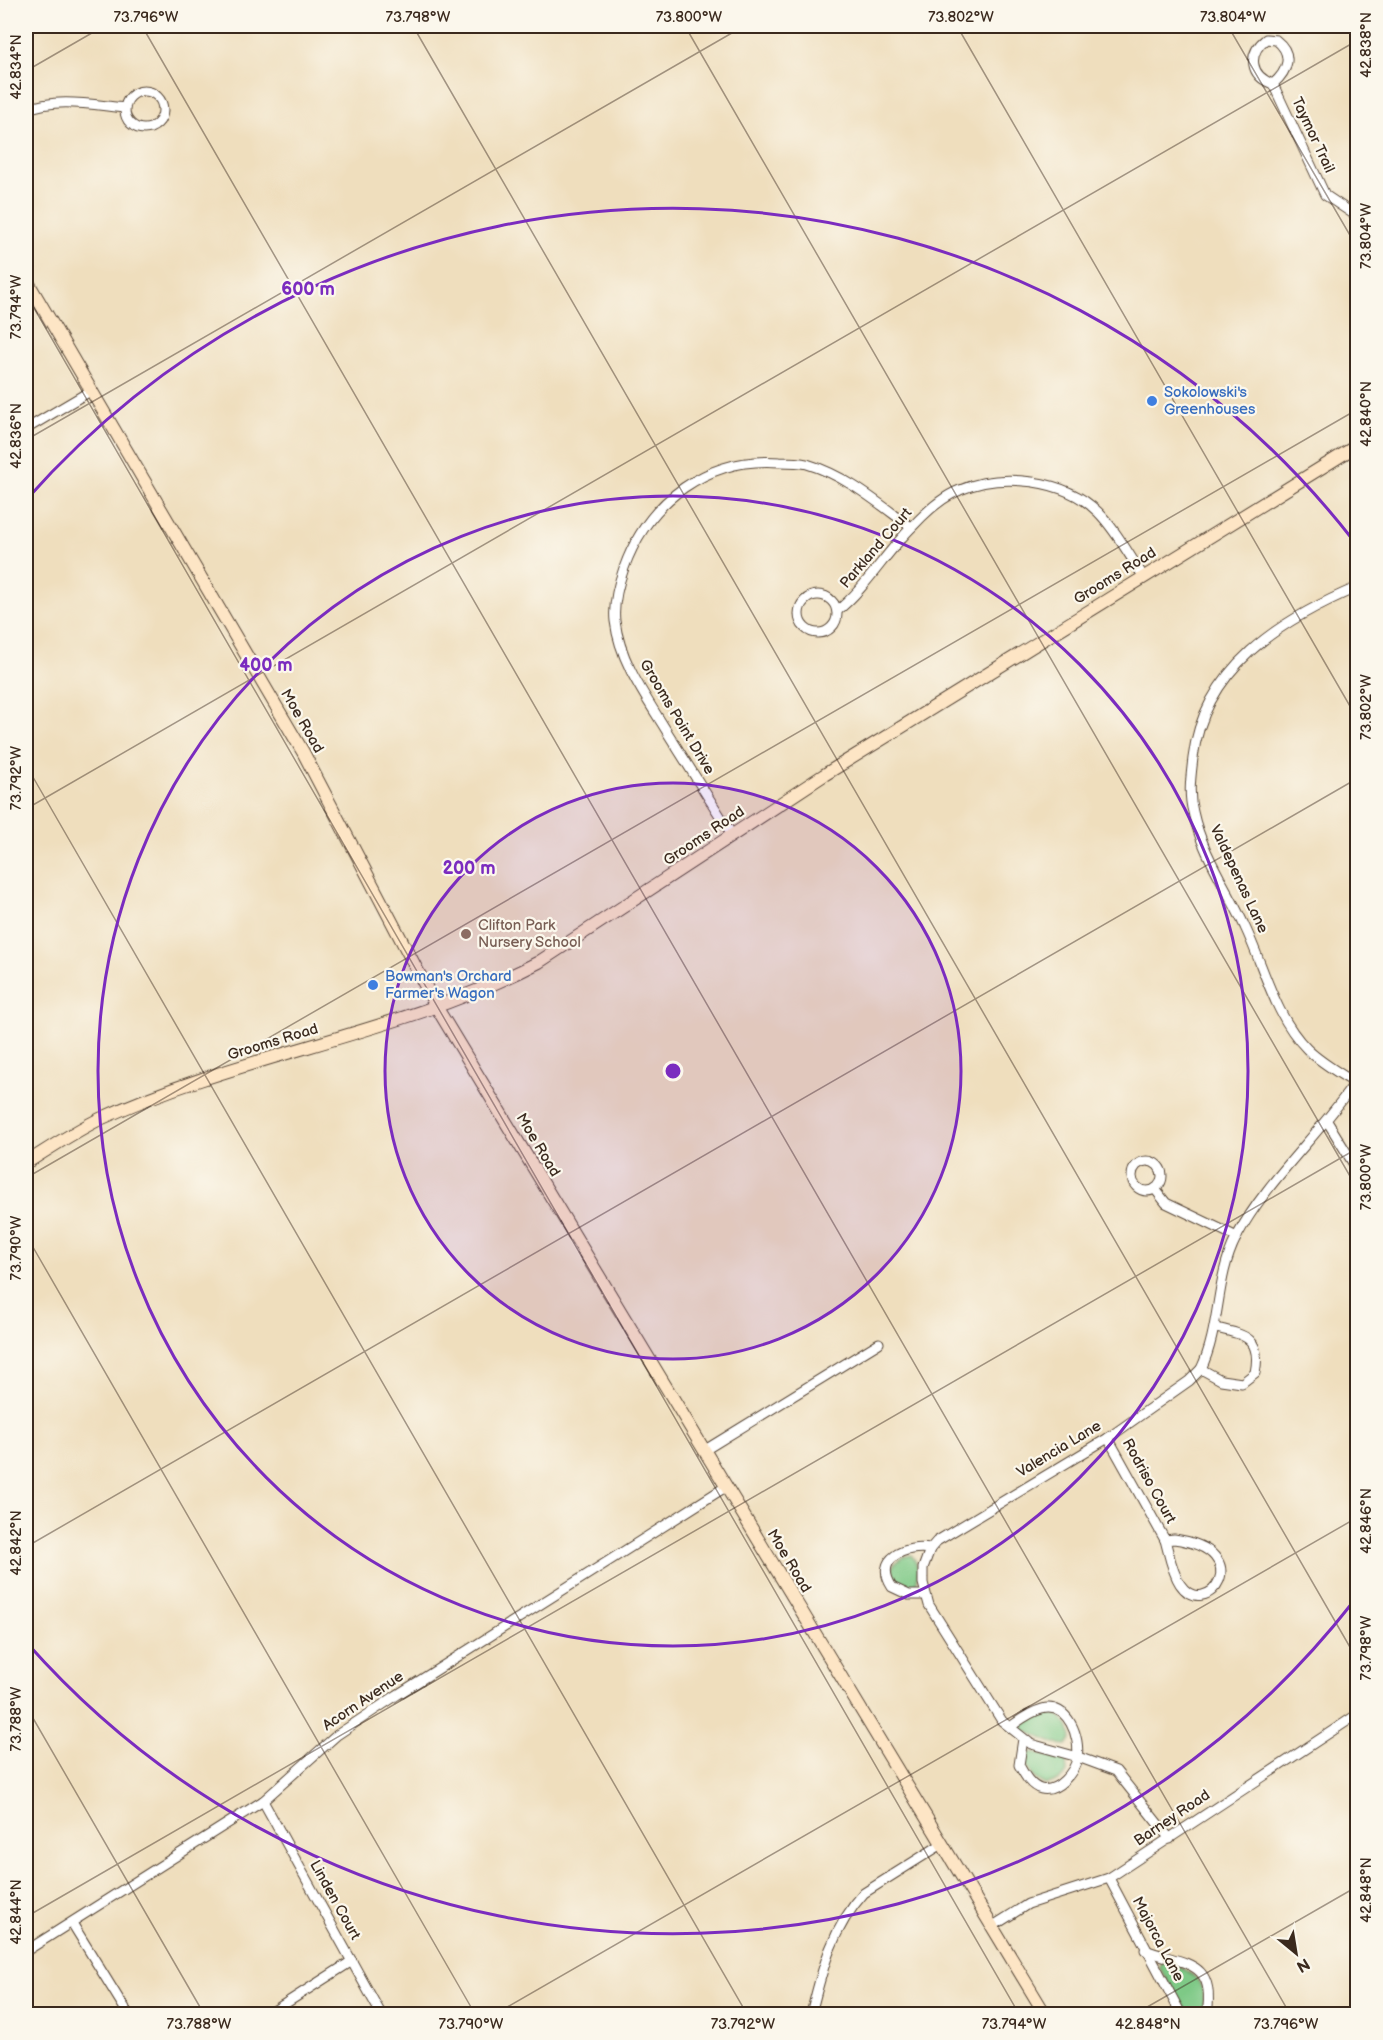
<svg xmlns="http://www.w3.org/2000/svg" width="1383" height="2040" viewBox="0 0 1383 2040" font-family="'Balsamiq Sans',sans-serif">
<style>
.green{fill:#7ec986;stroke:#5c7a52;stroke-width:1.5}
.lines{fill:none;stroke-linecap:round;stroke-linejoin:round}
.street-casing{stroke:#564536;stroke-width:11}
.secondary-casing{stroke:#564536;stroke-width:14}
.street{stroke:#fff;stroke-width:9}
.secondary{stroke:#fde5c5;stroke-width:12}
.ticks{fill:none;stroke:#3b2a1e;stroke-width:1.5;stroke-opacity:0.45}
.ring{fill:none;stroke:#7b2cbf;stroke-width:3}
.shop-dot{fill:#3f7fe0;stroke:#fbf7ec;stroke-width:2}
.education-dot{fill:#8d6e63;stroke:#fbf7ec;stroke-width:2}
.labels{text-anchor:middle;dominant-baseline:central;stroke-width:4.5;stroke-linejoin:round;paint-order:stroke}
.street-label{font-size:15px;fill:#3b2a1e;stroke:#fbf7ec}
.shop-label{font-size:15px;fill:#366cbe;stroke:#fbf7ec;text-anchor:start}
.education-label{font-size:15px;fill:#785e54;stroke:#fbf7ec;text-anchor:start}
.centre{fill:#7b2cbf;stroke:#fbf7ec;stroke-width:3}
.ring-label{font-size:18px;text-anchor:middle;font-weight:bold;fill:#7b2cbf;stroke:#fbf7ec;stroke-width:4.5;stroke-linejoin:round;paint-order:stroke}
.neatline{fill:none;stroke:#3b2a1e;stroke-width:2}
.ticks-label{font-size:15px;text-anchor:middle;fill:#3b2a1e}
</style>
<rect width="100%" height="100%" fill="#fbf7ec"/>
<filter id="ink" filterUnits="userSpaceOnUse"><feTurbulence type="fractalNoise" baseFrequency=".0167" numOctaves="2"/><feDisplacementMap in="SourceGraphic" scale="12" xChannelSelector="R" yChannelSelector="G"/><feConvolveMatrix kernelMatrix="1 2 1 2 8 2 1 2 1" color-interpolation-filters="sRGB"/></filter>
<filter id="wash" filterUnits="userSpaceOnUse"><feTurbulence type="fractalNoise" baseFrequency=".008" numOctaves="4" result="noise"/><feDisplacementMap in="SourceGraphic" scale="24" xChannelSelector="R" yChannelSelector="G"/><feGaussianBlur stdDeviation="1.35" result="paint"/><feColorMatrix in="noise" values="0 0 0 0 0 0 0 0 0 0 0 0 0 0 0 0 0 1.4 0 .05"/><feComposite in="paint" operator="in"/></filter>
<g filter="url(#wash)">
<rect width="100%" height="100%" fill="#efdebd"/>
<g class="green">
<path d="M911,1555C919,1563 918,1572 917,1583L904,1588C893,1583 892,1576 893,1565L903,1557Z"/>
<path d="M1046,1713C1061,1714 1070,1723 1071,1739L1067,1745L1055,1744L1020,1728L1024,1722Z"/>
<polygon points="1033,1752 1066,1760 1067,1773 1060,1780 1045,1785 1035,1779 1024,1763 1028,1754"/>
<path d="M1164,1961C1192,1969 1210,1983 1202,2014H1189L1159,1967Z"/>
</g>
</g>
<g filter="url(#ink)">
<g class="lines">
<defs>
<g id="street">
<path d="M1266,39L1276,40C1294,54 1288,71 1273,84C1250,76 1247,54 1266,39Z"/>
<polyline points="1273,84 1325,195 1358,217"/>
<circle cx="144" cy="110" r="19"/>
<path d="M26,110C56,97 93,105 125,108"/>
<polyline points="26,429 92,390"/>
<circle cx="818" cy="614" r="19"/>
<path d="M837,611C867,587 885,553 913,526C926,512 942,497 960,490C1001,472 1065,479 1098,512C1116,530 1129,555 1143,576"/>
<path d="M732,835C711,802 690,768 669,735C648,700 620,663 615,621C613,603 618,585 624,568C648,501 708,456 780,462C789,462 799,462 807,464C847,476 878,503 911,527"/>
<path d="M1355,1083C1339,1073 1320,1062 1307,1049C1275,1017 1264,967 1245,927C1228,889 1202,854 1193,812C1188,794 1191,776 1193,758C1204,668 1280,620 1358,587"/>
<polyline points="1327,1121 1358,1171"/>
<circle cx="1147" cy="1176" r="15"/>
<polyline points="1155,1189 1166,1203 1237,1237"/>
<path d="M1201,1369C1221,1327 1215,1279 1236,1238C1267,1179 1321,1134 1358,1078"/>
<polyline points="1108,1438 1165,1540"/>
<polyline points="705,1450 879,1343"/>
<path d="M1174,1539C1260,1551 1206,1623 1180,1584C1172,1572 1169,1554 1165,1540Z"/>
<polyline points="930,1549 923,1568 923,1583 929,1605 1002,1721 1031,1744 1078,1757 1116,1771 1170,1839"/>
<path d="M925,1595H909L892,1587C873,1558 906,1545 930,1549L937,1541L1108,1438L1189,1381L1201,1369L1221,1380L1242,1383L1255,1373C1262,1338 1246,1335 1216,1328"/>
<path d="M1010,1727C1020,1720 1030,1712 1042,1709C1068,1702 1081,1738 1077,1758C1075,1772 1057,1793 1041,1789C1030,1786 1024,1774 1019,1765L1023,1739"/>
<polyline points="263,1801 381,2014"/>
<polyline points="1109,1878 1181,2014"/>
<polyline points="72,1923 128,2014"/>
<polyline points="993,1926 1028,1904 1109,1878 1358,1714"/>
<path d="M1145,1950C1185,1965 1216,1960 1207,2014"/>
<polyline points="26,1951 263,1801 337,1735 397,1695 727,1486"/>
<polyline points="269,2014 352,1961"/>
<path d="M811,2014C822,1970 832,1928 864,1893L942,1844"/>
</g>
<g id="secondary">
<polyline points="26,279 303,752 437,1008 1045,2014"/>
<path d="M26,1163C50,1148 75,1131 100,1119C242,1053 400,1035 539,962L824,775L1358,445"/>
</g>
</defs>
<use href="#street" class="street-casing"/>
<use href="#secondary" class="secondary-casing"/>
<use href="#street" class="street"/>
<use href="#secondary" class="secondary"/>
</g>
</g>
<path class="ticks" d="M142,26L1290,2014M413,26L1358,1661M685,26L1358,1190M957,26L1358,720M1228,26L1358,249M26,71L104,26M26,294L1019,2014M26,440L744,26M26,765L747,2014M26,809L1358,40M26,1178L1358,409M26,1235L475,2014M26,1547L1358,778M26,1706L204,2014M26,1917L1358,1148M495,2014L1358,1517M1135,2014L1358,1886"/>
<circle cx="673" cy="1071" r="288" fill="#7b2cbf" fill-opacity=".12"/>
<g class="ring">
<circle cx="673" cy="1071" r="288"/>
<circle cx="673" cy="1071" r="575"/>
<path d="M1353 1602A863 863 0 0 1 27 1643M27 499A863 863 0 0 1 1353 540"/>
</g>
<g class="shop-dot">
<circle cx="1152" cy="401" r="6"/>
<circle cx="373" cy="985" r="6"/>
</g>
<circle class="education-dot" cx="466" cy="934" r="6"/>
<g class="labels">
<g class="street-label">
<text transform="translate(1313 135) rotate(65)">Taymor Trail</text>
<text transform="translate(876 548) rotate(-49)">Parkland Court</text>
<text transform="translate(1115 576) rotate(-32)">Grooms Road</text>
<text transform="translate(677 717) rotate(59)">Grooms Point Drive</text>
<text transform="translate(302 721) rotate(60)">Moe Road</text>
<text transform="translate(704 836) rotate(-34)">Grooms Road</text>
<text transform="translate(1239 879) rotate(65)">Valdepenas Lane</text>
<text transform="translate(273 1042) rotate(-17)">Grooms Road</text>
<text transform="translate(538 1145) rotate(59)">Moe Road</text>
<text transform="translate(1059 1449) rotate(-31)">Valencia Lane</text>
<text transform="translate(1149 1481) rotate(61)">Rodriso Court</text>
<text transform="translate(789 1561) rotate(59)">Moe Road</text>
<text transform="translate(363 1701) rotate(-34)">Acorn Avenue</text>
<text transform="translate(1172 1818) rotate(-34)">Barney Road</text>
<text transform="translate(335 1900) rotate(61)">Linden Court</text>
<text transform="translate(1158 1939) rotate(62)">Majorca Lane</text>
</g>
<g class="shop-label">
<text x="1164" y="392">Sokolowski's<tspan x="1164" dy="17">Greenhouses</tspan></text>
<text x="385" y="976">Bowman's Orchard<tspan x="385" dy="17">Farmer's Wagon</tspan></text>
</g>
<g class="education-label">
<text x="478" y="925">Clifton Park<tspan x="478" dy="17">Nursery School</tspan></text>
</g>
</g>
<circle cx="673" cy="1071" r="9" class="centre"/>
<g class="ring-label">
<text x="308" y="295">600 m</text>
<text x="266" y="671">400 m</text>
<text x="469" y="874">200 m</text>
</g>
<rect width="1383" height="2040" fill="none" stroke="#fbf7ec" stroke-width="66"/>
<g transform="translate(1296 1953) rotate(150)" stroke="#fbf7ec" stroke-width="4.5" paint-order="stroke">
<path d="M0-4.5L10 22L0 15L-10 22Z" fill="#3b2a1e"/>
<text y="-9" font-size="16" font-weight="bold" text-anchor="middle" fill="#3b2a1e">N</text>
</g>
<rect x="33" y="33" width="1317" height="1974" class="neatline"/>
<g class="ticks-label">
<text x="146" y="22">73.796°W</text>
<text x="418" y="22">73.798°W</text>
<text x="689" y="22">73.800°W</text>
<text x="961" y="22">73.802°W</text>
<text x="1233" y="22">73.804°W</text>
<text transform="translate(1366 45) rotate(-90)" y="5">42.838°N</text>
<text transform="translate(16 67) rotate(-90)" y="5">42.834°N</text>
<text transform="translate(1366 236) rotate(-90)" y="5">73.804°W</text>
<text transform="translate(16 307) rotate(-90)" y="5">73.794°W</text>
<text transform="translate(1366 414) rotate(-90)" y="5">42.840°N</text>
<text transform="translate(16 436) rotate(-90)" y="5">42.836°N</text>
<text transform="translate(1366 707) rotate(-90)" y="5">73.802°W</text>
<text transform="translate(16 778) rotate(-90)" y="5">73.792°W</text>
<text transform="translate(1366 1177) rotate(-90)" y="5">73.800°W</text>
<text transform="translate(16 1248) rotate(-90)" y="5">73.790°W</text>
<text transform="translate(1366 1521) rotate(-90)" y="5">42.846°N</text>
<text transform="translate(16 1543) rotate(-90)" y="5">42.842°N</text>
<text transform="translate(1366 1648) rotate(-90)" y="5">73.798°W</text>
<text transform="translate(16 1719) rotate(-90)" y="5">73.788°W</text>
<text transform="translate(1366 1890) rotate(-90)" y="5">42.848°N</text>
<text transform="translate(16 1912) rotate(-90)" y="5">42.844°N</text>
<text x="199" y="2029">73.788°W</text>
<text x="471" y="2029">73.790°W</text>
<text x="743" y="2029">73.792°W</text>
<text x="1014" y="2029">73.794°W</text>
<text x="1148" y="2029">42.848°N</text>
<text x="1286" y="2029">73.796°W</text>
</g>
</svg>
